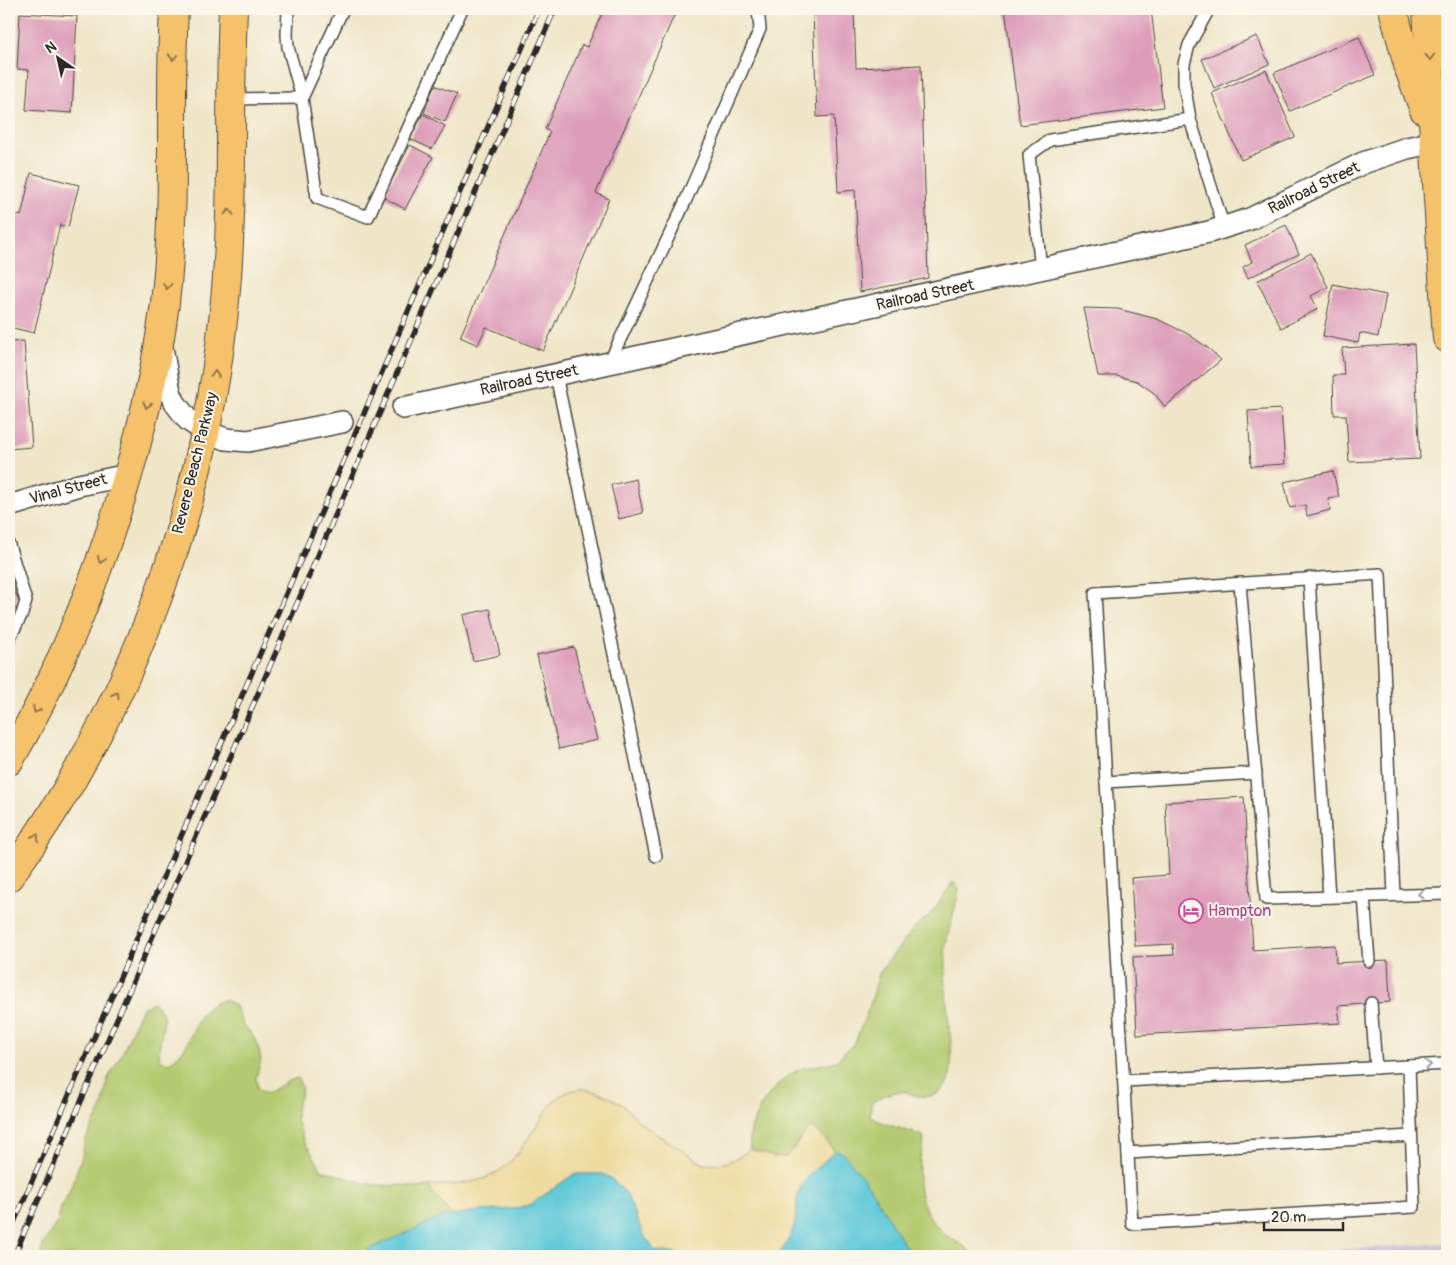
<svg xmlns="http://www.w3.org/2000/svg" width="1456" height="1265" viewBox="0 0 1456 1265" font-family="Pangolin,sans-serif">
<style>
.industrial{fill:#cbbfd5}
.green{fill:#b3ca6f;stroke:#6f7a4d}
.sand{fill:#eeda9e;stroke:#8c8264}
.water{fill:#5dc8d8;stroke:#447a82}
.building{fill:#dd9db9}
.lines{fill:none;stroke-linecap:round;stroke-linejoin:round}
.service-casing{stroke:#484742;stroke-width:14}
.minor-casing{stroke:#484742;stroke-width:24}
.trunk-casing{stroke:#484742;stroke-width:30}
.service{stroke:#fff;stroke-width:11}
.minor{stroke:#fff;stroke-width:21}
.trunk{stroke:#f5c16b;stroke-width:28}
.rail-casing{stroke:#2b2b2b;stroke-width:5.5}
.rail{stroke:#fbf7ec;stroke-width:4;stroke-dasharray:11;stroke-linecap:butt}
.oneway{stroke:#90764b}
.oneway2{stroke:#a0a0a0}
.labels{text-anchor:middle;dominant-baseline:central;stroke-width:4;stroke-linejoin:round;paint-order:stroke}
.street-label{font-size:16px;fill:#2b2b2b;stroke:#fbf7ec}
.hotel-label{font-size:16px;fill:#b23c85;stroke:#fbf7ec;text-anchor:start}
</style>
<rect width="100%" height="100%" fill="#fbf7ec"/>
<filter id="ink" filterUnits="userSpaceOnUse"><feTurbulence type="fractalNoise" baseFrequency=".02" numOctaves="2"/><feDisplacementMap in="SourceGraphic" scale="10" xChannelSelector="R" yChannelSelector="G"/><feConvolveMatrix kernelMatrix="1 2 1 2 8 2 1 2 1" color-interpolation-filters="sRGB"/></filter>
<filter id="wash" filterUnits="userSpaceOnUse"><feTurbulence type="fractalNoise" baseFrequency=".0096" numOctaves="4" result="noise"/><feDisplacementMap in="SourceGraphic" scale="20" xChannelSelector="R" yChannelSelector="G"/><feGaussianBlur stdDeviation="1.12" result="paint"/><feColorMatrix in="noise" values="0 0 0 0 0 0 0 0 0 0 0 0 0 0 0 0 0 1.4 0 .05"/><feComposite in="paint" operator="in"/></filter>
<g filter="url(#wash)">
<rect width="100%" height="100%" fill="#efe5c7"/>
<polygon class="industrial" points="1447,1243 1447,1256 1242,1256"/>
<g class="green">
<path d="M953,882L959,889C956,909 949,925 946,944C944,956 948,968 945,980C946,995 948,1010 949,1026C952,1052 960,1102 917,1096C913,1095 910,1093 906,1092C894,1091 879,1096 871,1104L870,1117L886,1124L923,1136C925,1145 922,1150 920,1159C918,1173 918,1194 925,1208C929,1217 936,1226 943,1233C952,1241 968,1245 972,1256H777L784,1248L834,1150L817,1130L800,1138L793,1150L787,1157C772,1158 763,1155 750,1149C746,1120 771,1085 796,1071C803,1067 811,1067 819,1065C825,1064 832,1062 838,1060L844,1052L851,1047L856,1040L870,1005L879,974L885,965L915,927L931,914Z"/>
<path d="M225,1000L235,1006L243,1024L253,1036L258,1047L261,1059L256,1078L258,1089L266,1094L288,1081L298,1078L302,1089L296,1110V1120L304,1141L322,1170L368,1184L392,1186L402,1185L418,1188L428,1186L452,1216L553,1256H40L44,1243L58,1220L61,1207L69,1193L82,1156L85,1141L102,1107L108,1078L122,1054L141,1009L153,1002L161,1011L164,1019L159,1050L160,1061L169,1063C175,1058 182,1053 186,1046C196,1026 200,1004 225,1000Z"/>
</g>
<path class="sand" d="M583,1089C597,1090 619,1100 628,1110C633,1114 637,1120 642,1124C652,1132 663,1138 674,1145C683,1150 691,1157 700,1162C715,1170 739,1159 750,1149L773,1157H787L809,1128L817,1130L834,1150C823,1166 807,1171 799,1191C796,1200 797,1209 796,1218C793,1233 787,1245 777,1256H684L675,1253L655,1251L643,1234L626,1193L602,1174H574L530,1205L512,1209L469,1212L452,1216L428,1186C453,1184 481,1185 502,1169C515,1160 522,1147 531,1134C534,1129 539,1124 542,1118C552,1101 562,1090 583,1089Z"/>
<g class="water">
<path d="M834,1150L843,1153L869,1186L911,1256H777C787,1245 793,1233 796,1218C797,1209 796,1200 799,1191C807,1171 823,1166 834,1150Z"/>
<polygon points="574,1174 602,1174 611,1178 626,1193 643,1234 655,1251 675,1253 684,1256 354,1256 442,1217 469,1212 512,1209 530,1205"/>
</g>
<g id="blocks">
<g class="building">
<polygon points="604,9 677,9 596,193 609,199 543,351 486,327 478,345 460,337 550,132 545,129 582,45 587,47"/>
<polygon points="1005,9 1151,9 1163,107 1020,125"/>
<polygon points="854,11 856,68 921,65 928,278 860,292 855,190 838,192 834,116 817,117 813,13"/>
<polygon points="20,13 77,16 72,113 26,110 29,70 17,69"/>
<polygon points="1257,36 1269,64 1214,88 1202,59"/>
<polygon points="1359,37 1375,75 1290,111 1274,73"/>
<polygon points="1266,70 1295,137 1241,160 1212,93"/>
<polygon points="434,85 457,94 445,122 424,113"/>
<polygon points="423,114 445,126 432,149 410,139"/>
<polygon points="410,145 433,157 405,209 383,197"/>
<polygon points="31,173 79,185 68,227 60,225 34,333 9,327 9,213 21,216"/>
<polygon points="1286,225 1299,254 1248,278 1243,267 1252,262 1245,245"/>
<polygon points="1311,253 1328,287 1311,296 1318,309 1281,328 1257,281"/>
<polygon points="1333,284 1386,295 1378,337 1360,333 1358,343 1323,336"/>
<polygon points="1084,308 1118,309 1157,319 1188,334 1208,348 1221,360 1165,407 1154,393 1137,381 1117,376 1098,376"/>
<polygon points="24,341 32,447 9,449 9,342"/>
<polygon points="1414,344 1420,459 1349,462 1346,415 1334,415 1333,375 1344,375 1342,348"/>
<polygon points="1281,409 1285,464 1251,466 1248,411"/>
<polygon points="1333,471 1339,497 1328,499 1330,510 1307,516 1305,505 1290,508 1284,482"/>
<polygon points="636,479 643,513 619,519 611,485"/>
<polygon points="9,573 20,607 9,611"/>
<polygon points="490,609 500,655 473,661 463,615"/>
<polygon points="574,647 597,740 559,749 537,655"/>
<polygon points="1244,797 1253,950 1335,945 1336,963 1388,960 1390,1002 1338,1006 1340,1023 1137,1035 1133,957 1174,955 1173,944 1135,946 1131,878 1169,875 1165,802"/>
</g>
</g>
</g>
<g filter="url(#ink)">
<use href="#blocks" fill-opacity="0" stroke="#484742" stroke-width="1"/>
<g class="lines">
<defs>
<g id="service">
<polyline points="288,9 287,35 288,47 302,98 317,198 368,217 462,9"/>
<polyline points="1209,9 1189,45 1184,64 1184,83 1190,119 1224,228"/>
<polyline points="302,98 343,9"/>
<polyline points="231,99 302,98"/>
<polyline points="1041,270 1029,155 1050,140 1190,119"/>
<polyline points="609,363 685,202 760,29 758,9"/>
<polyline points="556,375 656,856"/>
<polyline points="9,545 26,601 22,614 9,639"/>
<polyline points="1309,578 1329,897"/>
<polyline points="1240,583 1266,899 1447,894"/>
<polyline points="1106,782 1256,773"/>
<polyline points="1394,895 1380,574 1095,593 1132,1224 1414,1207 1409,1066"/>
<polyline points="1364,896 1369,961"/>
<polyline points="1371,1003 1376,1068"/>
<polyline points="1124,1081 1447,1064"/>
<polyline points="1128,1153 1411,1136"/>
</g>
<g id="minor">
<polyline points="162,348 170,392 175,403 188,420 206,432 226,439 248,441 342,422"/>
<polyline points="403,408 1209,232 1250,219 1363,163 1407,148 1435,142"/>
<polyline points="9,506 79,485 128,475"/>
</g>
<g id="trunk">
<polyline points="1393,9 1409,69 1424,110"/>
<polyline points="1427,9 1432,106 1447,338"/>
<path d="M9,761C61,672 99,574 128,475C146,412 161,349 167,284C176,192 169,100 174,9"/>
<path d="M9,877C133,707 209,498 226,289C234,196 229,102 233,9"/>
</g>
</defs>
<use href="#service" class="service-casing"/>
<use href="#minor" class="minor-casing"/>
<use href="#trunk" class="trunk-casing"/>
<use href="#service" class="service"/>
<use href="#minor" class="minor"/>
<use href="#trunk" class="trunk"/>
<defs>
<g id="rail">
<polyline points="9,1234 539,9"/>
<polyline points="14,1256 555,9"/>
</g>
</defs>
<use href="#rail" class="rail-casing"/>
<use href="#rail" class="rail"/>
</g>
<defs><path id="oneway-chevron" d="M-2-3.5L2.5 0L-2 3.5" fill="none" stroke-width="1.6" stroke-linecap="round" stroke-linejoin="round" transform="scale(1.25)"/></defs>
<g class="oneway">
<use href="#oneway-chevron" transform="translate(173 57) rotate(91)"/>
<use href="#oneway-chevron" transform="translate(1430 57) rotate(87)"/>
<use href="#oneway-chevron" transform="translate(229 212) rotate(-89)"/>
<use href="#oneway-chevron" transform="translate(167 286) rotate(95)"/>
<use href="#oneway-chevron" transform="translate(215 374) rotate(-82)"/>
<use href="#oneway-chevron" transform="translate(147 405) rotate(103)"/>
<use href="#oneway-chevron" transform="translate(101 560) rotate(111)"/>
<use href="#oneway-chevron" transform="translate(116 695) rotate(-64)"/>
<use href="#oneway-chevron" transform="translate(36 710) rotate(116)"/>
<use href="#oneway-chevron" transform="translate(36 837) rotate(-57)"/>
</g>
<g class="oneway2">
<use href="#oneway-chevron" transform="translate(1421 894) rotate(179)"/>
<use href="#oneway-chevron" transform="translate(1428 1065) rotate(-3)"/>
</g>
</g>
<defs>
<symbol id="hotel-ring" viewBox="-11 -11 22 22"><circle r="9.5" fill="#fbf7ec" stroke="#d1479c" stroke-width="1.5"/><path d="M-6-4.5h1.5V1H6V5H4.5V3h-9V5H-6ZM-4 0a1.8 1.8 0 1 1 3.6 0ZM.5 0V-2.5h3Q6-2.5 6 0Z" fill="#d1479c"/></symbol>
</defs>
<g fill-rule="evenodd">
<use href="#hotel-ring" x="1177" y="897" width="28" height="28"/>
</g>
<g class="labels">
<g class="street-label">
<text transform="translate(1314 188) rotate(-26)">Railroad Street</text>
<text transform="translate(925 295) rotate(-12)">Railroad Street</text>
<text transform="translate(529 380) rotate(-12)">Railroad Street</text>
<text transform="translate(195 463) rotate(-76)">Revere Beach Parkway</text>
<text transform="translate(68 489) rotate(-15)">Vinal Street</text>
</g>
<g class="hotel-label">
<text x="1208" y="911">Hampton</text>
</g>
</g>
<rect width="1456" height="1265" fill="none" stroke="#fbf7ec" stroke-width="30"/>
<g transform="translate(58 58) rotate(326)" stroke="#fbf7ec" stroke-width="4" paint-order="stroke">
<path d="M0-4L9 19L0 12L-9 19Z" fill="#2b2b2b"/>
<text y="-8" font-size="14" font-weight="bold" text-anchor="middle" fill="#2b2b2b">N</text>
</g>
<path d="M1264 1222v8h79v-8" fill="none" stroke="#2b2b2b" stroke-width="2.5"/>
<text x="1271" y="1222" font-size="15" fill="#2b2b2b" stroke="#fbf7ec" stroke-width="4" paint-order="stroke">20 m</text>
</svg>
